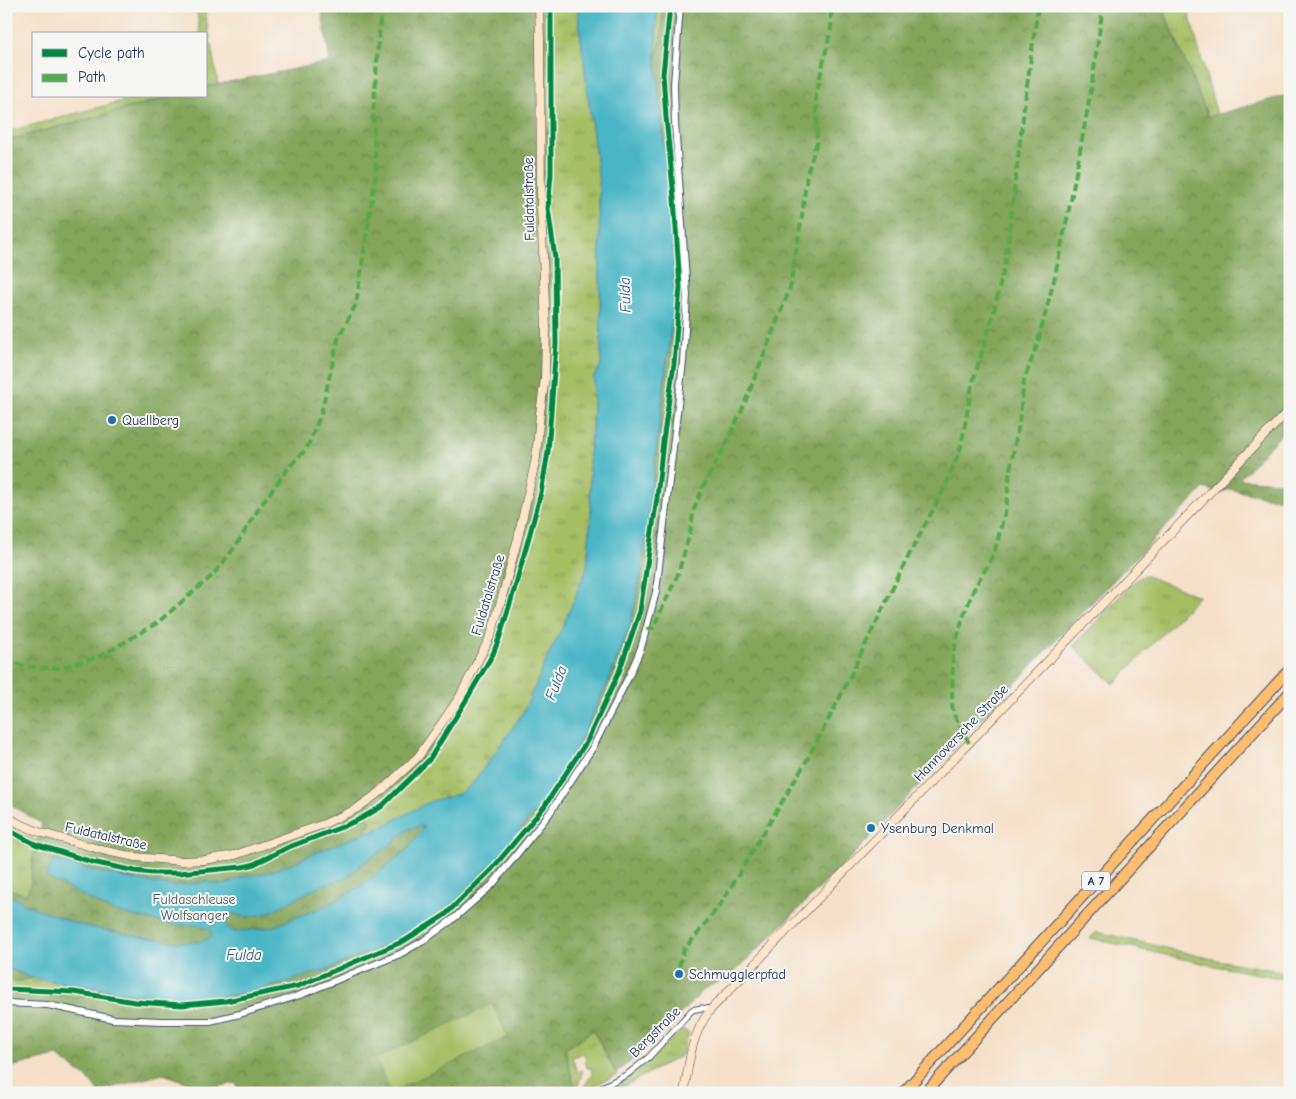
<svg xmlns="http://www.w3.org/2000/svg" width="1296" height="1099" viewBox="0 0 1296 1099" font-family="'Comic Neue',sans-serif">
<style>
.grass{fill:url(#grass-tufts);stroke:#607661}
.forest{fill:url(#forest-crowns);stroke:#506a5c}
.pitch{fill:#a5be64;stroke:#607661}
.water{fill:#4ab6c6;stroke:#327292;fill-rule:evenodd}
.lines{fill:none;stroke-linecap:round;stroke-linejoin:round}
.minor-casing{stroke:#3c4a6e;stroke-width:7}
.tertiary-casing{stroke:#3c4a6e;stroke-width:8}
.secondary-casing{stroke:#3c4a6e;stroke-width:9}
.motorway-casing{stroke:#3c4a6e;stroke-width:12}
.minor{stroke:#fff;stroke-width:5}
.tertiary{stroke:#fff;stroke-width:6}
.secondary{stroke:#fee5c5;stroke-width:8}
.motorway{stroke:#fcbd6e;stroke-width:10}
.quiet{stroke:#52ab49;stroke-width:4;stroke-dasharray:8 4;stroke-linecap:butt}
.cycleway-casing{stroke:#f6f6f2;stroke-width:8}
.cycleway{stroke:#00873e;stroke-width:5}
.poi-dot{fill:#1f6fb2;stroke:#f6f6f2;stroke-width:2}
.labels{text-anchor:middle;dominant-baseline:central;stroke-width:4;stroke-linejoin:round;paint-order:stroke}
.shield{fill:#f6f6f2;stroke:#5d6b8a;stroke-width:1}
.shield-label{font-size:12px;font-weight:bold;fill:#1b2f5e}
.street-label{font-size:14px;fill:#1b2f5e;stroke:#f6f6f2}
.poi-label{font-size:14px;fill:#1b2f5e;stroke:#f6f6f2;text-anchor:start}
.park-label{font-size:14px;fill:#445a60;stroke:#f6f6f2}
.water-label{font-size:15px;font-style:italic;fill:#29587d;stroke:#f6f6f2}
</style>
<defs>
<pattern id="grass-tufts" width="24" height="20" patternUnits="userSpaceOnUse" patternTransform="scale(1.25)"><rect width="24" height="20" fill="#a5be64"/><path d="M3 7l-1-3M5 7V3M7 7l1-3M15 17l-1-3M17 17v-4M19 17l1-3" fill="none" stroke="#869b56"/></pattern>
<pattern id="forest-crowns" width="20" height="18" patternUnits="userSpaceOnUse" patternTransform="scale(1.25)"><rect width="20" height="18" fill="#84a55a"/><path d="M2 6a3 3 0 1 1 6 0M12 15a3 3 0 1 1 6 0" fill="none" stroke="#6b874e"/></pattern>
</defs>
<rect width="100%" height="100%" fill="#f6f6f2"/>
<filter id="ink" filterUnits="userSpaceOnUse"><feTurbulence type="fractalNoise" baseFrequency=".02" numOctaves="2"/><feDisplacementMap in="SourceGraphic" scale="10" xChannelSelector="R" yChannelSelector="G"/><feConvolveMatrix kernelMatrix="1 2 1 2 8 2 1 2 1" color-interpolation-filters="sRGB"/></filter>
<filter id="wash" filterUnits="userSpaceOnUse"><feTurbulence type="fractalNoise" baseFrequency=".0096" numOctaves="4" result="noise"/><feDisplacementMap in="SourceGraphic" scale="20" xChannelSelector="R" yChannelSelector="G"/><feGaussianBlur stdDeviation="1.12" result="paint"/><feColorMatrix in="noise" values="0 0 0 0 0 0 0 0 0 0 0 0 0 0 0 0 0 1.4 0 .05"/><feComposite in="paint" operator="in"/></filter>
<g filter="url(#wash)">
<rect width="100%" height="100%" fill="#f4e0c8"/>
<g class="grass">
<polygon points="196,6 204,6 218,84 206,87 206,79 207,79 206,71 206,34 200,34"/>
<polygon points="548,6 577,6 599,183 601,365 594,377 592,429 589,455 591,516 587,568 563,627 524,711 496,752 471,785 309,913 6,894 6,825 23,835 38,841 37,846 367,815 365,811 460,704 497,634 537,493 544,215 548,162 547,129"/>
<polygon points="657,6 662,6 662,36 656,59"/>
<polygon points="1162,6 1187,6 1217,115 1208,117"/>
<polygon points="141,96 173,96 6,141 6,132"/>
<polygon points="1144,575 1199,596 1114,684 1073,646 1132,583"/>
<polygon points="1097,932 1217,960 1290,973 1290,980 1215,966 1090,938"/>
<polygon points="32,978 103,990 79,997 13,992 6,993 6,979 13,982"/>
<polygon points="593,1030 616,1073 617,1075 587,1089 583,1089 586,1083 592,1075 591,1068 587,1068 585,1060 586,1059 584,1053 572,1057 577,1072 582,1070 582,1073 576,1093 565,1049"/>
<polygon points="684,1030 689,1033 682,1055 623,1087 609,1093 599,1093 632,1075 647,1063 679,1031"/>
</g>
<g class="forest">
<polygon points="321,6 548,6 547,129 548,162 544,215 550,262 552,329 550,401 545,450 537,493 497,634 460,704 423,759 374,806 365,811 371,822 368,828 358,836 319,851 295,862 267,873 245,876 224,885 206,882 174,886 135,880 53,861 47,877 112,911 173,925 198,925 210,930 212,937 199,942 178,942 141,937 80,925 24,904 21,900 6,895 6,888 26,895 30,886 33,858 42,824 6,802 6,141 173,96 206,96 206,87 218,84 330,62"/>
<path d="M662,6H1162L1208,117L1287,95L1290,97V425L1239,479L1290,483V502L1229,489L1220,493L1204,488L1073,622L854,854L730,977L707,987L641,1053L616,1073L593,1030L565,1049L576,1093H240L236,1083L207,1089L163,1074L98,1091L87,1078L57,1056L6,1068V993L13,992L79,997L103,990L144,995L254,992L329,969L547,797L583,736L609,680L630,626L642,570L673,311C676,227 663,143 656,59L662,36Z"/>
<polygon points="421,826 424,827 408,849 393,861 364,884 330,904 272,927 234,932 227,928 226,920 233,914 248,917 268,913 322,885 346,878 364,862 385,849 409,829"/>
<polygon points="6,967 32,978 13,982 6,979"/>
</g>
<polygon class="pitch" points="492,1004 508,1037 391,1092 375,1059"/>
<path class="water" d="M577,6H657L656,59L672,229L674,284L673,311L642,570L630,626L609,680L583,736L547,797L498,857L448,909L402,938L329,969L254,992L221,996L178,999L144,995L32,978L6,967V895L21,900L24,904L80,925L141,937L178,942H199L212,937L210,930L198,925H173L112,911L46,877L53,861L135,880L174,886L206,882L224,885L245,876L267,873L295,862L319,851L379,828L431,801L459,794L471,785L496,752L524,711L549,654L563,626L587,568L591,516L589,455L592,429L594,377L601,365L599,183ZM421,826L424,827L408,849L393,861L364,884L330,904L272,927L235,932L227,928L226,920L233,914L248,917L268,913L322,885L346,878L364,862L385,849L409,829Z"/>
</g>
<g filter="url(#ink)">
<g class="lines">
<defs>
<polyline id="minor" points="590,1093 628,1074 649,1057 692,1010 701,1008 711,1009"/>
<polyline id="tertiary" points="6,1003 48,1005 113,1019 162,1021 210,1021 240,1014 300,995 400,954 423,941 452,920 492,885 549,814 593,747 630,674 641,648 656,592 683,362 687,295 675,123 674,84 680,6"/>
<g id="secondary">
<polyline points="6,816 18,823 39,832 106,851 135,857 182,861 204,860 235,855 324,824 356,809 380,792 418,757 459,698 491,635 501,601 518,538 536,458 540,413 545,378 546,328 541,208 540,40 539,6"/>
<path d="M684,1093C689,1062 691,1034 711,1009L969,743L1290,409"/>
</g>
<g id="motorway">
<polyline points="903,1093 1290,669"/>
<polyline points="925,1093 1290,692"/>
</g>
</defs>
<use href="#minor" class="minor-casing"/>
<use href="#tertiary" class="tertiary-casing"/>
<use href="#secondary" class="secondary-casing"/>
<use href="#motorway" class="motorway-casing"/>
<use href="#minor" class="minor"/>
<use href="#tertiary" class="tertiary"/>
<use href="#secondary" class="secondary"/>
<use href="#motorway" class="motorway"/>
<g class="quiet">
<polyline points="646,629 653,628 678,574 690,533 694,509 703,487 728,440 742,410 790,288 802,216 807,174 817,142 816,95 831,29 831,6"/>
<polyline points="6,658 25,667 60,668 101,656 157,623 213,575 235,547 261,505 290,466 307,448 321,414 338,339 356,304 376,173 373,116 380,19 379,6"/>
<polyline points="969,743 954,715 952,706 953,653 963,617 974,589 994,554 1006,508 1010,469 1019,423 1024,380 1037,345 1054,280 1072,195 1091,90 1103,6"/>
<polyline points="676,978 684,949 699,932 722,902 807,760 837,703 907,559 946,485 961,447 972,385 993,315 1006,259 1024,108 1038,6"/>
</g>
<defs>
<g id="cycleway">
<polyline points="6,829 35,844 92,862 135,871 152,873 179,873 242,867 252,865 289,847 342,827 360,819 381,807 429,760 465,702 493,654 500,636 516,584 541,493 548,452 556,344 555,258 548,208 551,174 551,6"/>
<polyline points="6,989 74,992 135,1002 182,1005 226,1001 298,986 404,941 445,915 492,869 544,807 587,741 619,672 640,611 657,498 663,441 674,364 680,287 674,198 666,117 663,74 670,6"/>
</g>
</defs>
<use href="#cycleway" class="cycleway-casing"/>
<use href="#cycleway" class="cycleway"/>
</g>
</g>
<g class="poi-dot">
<circle cx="112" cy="420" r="5"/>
<circle cx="871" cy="828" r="5"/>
<circle cx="679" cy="974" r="5"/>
</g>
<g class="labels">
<rect class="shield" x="1082" y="871.5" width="28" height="19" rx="4"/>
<g class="shield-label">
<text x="1096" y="881">A 7</text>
</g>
<g class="street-label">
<text transform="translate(529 199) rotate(-91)">Fuldatalstraße</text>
<text transform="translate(488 595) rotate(-73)">Fuldatalstraße</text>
<text transform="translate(961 733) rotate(-46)">Hannoversche Straße</text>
<text transform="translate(106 836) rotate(13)">Fuldatalstraße</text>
<text transform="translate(655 1032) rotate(-45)">Bergstraße</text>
</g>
<g class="poi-label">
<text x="122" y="420">Quellberg</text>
<text x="881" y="828">Ysenburg Denkmal</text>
<text x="689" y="974">Schmugglerpfad</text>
</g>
<g class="park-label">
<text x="194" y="899">Fuldaschleuse<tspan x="194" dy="16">Wolfsanger</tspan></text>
</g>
<g class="water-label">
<text transform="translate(625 295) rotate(-92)">Fulda</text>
<text transform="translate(556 683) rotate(-69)">Fulda</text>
<text x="244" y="955">Fulda</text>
</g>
</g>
<rect width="1296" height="1099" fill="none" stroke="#f6f6f2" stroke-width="25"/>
<rect x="32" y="32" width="175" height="65" fill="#f6f6f2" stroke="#9ea6b7"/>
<rect x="42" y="49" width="25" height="8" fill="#00873e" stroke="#9ea6b7"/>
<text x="78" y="58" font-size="15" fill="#1b2f5e">Cycle path</text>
<rect x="42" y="74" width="25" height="8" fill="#52ab49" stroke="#9ea6b7"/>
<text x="78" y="82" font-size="15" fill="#1b2f5e">Path</text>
</svg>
